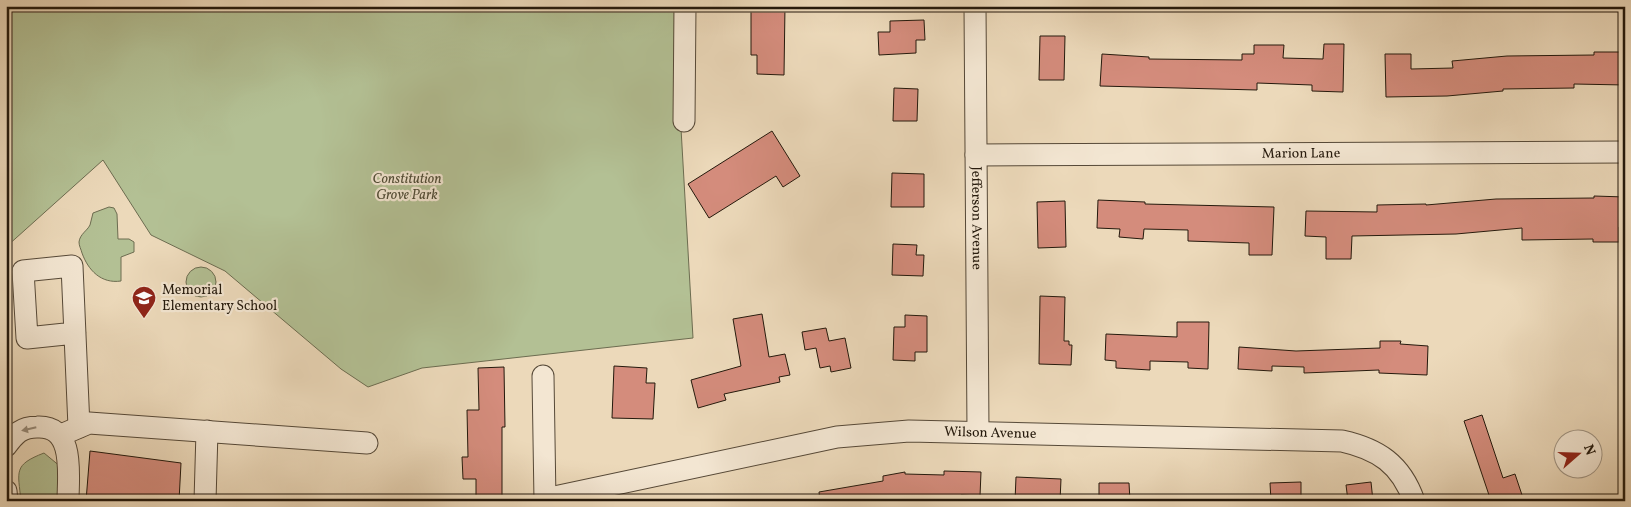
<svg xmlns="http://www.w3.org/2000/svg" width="1631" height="507" viewBox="0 0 1631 507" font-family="Vollkorn,serif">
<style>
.green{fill:#b3c094;stroke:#6c6c50}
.building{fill:#d48c7c;stroke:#24190c}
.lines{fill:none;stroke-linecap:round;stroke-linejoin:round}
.minor-casing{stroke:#564938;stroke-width:23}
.minor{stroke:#f3e6d2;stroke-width:21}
.oneway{fill:#968a79}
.labels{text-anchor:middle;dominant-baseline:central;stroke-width:4.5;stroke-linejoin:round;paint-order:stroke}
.street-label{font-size:14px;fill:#24190c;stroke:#f3e6d2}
.park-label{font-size:14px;font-style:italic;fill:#4f4b35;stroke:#f3e6d2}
.poi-label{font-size:14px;fill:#24190c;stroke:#f3e6d2;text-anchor:start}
</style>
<rect width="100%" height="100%" fill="#ecd9ba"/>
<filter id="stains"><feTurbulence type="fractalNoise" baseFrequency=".004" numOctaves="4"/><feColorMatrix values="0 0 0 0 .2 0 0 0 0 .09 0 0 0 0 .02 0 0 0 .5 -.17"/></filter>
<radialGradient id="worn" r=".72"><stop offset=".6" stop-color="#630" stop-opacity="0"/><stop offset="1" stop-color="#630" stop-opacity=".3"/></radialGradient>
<g class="green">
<polygon points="6,6 674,6 693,338 422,368 368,387 341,369 225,271 151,235 103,160 6,247"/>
<path d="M109,207L114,208L117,214L118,239H129L134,242V252L121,257V281C101,284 88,270 82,253C81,249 79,246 79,242C80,234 87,231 90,225C91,221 92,217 93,213Z"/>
<circle cx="201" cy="282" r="15"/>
<path d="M44,453L61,467V501H21C18,471 13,465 44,453Z"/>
</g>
<g class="building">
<polygon points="751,6 785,6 784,75 757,74 757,55 751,55"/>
<polygon points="924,20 925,40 916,40 916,53 879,55 878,32 890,32 890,21"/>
<polygon points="1040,36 1065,36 1064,80 1039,80"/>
<polygon points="1324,44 1344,44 1343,92 1312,91 1312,85 1257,83 1257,90 1100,86 1102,54 1149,57 1149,59 1242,60 1242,54 1254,54 1254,45 1284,45 1283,58 1323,59"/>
<polygon points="1594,52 1625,52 1625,85 1574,84 1574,88 1503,89 1503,91 1447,96 1386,97 1385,54 1411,54 1411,69 1453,68 1452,61 1507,56 1594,55"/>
<polygon points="894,88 918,89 917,121 893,121"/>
<polygon points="772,131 800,176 783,187 776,176 709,218 688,184"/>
<polygon points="892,173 924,174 924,207 891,207"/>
<polygon points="1594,196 1625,197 1625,227 1619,227 1619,242 1593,242 1593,239 1522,240 1522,228 1456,234 1352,236 1351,259 1326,259 1326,237 1305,236 1306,211 1377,212 1377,205 1426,204 1426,205 1496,199 1594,198"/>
<polygon points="1098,200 1145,202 1145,204 1274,207 1272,255 1249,255 1249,243 1188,241 1188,230 1144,229 1143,239 1119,237 1120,229 1097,228"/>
<polygon points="1065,201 1066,247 1038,248 1037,202"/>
<polygon points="893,244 917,245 916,255 924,255 923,276 892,275"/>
<polygon points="1040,296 1065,297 1064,341 1069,341 1069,345 1072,345 1071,365 1039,364"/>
<polygon points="762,314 769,357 785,354 790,375 779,377 780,382 724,394 726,400 698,408 691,380 741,366 733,319"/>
<polygon points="905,315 927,316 927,352 915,352 915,361 893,360 894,327 905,327"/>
<polygon points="1177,322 1209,322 1208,369 1188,368 1188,362 1150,361 1150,370 1116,368 1116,361 1105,360 1106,334 1177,337"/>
<polygon points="826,328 829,341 845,338 851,368 831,372 830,366 820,368 816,348 805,350 802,332"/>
<polygon points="1380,341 1401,341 1400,344 1428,346 1427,375 1379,373 1379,370 1304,373 1304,367 1272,366 1272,371 1238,369 1239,347 1296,351 1380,348"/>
<polygon points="614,366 647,368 646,383 655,383 653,419 612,418"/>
<polygon points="504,367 505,427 502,427 502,500 476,500 476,479 463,479 462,457 468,457 467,410 479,410 478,368"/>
<polygon points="1482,415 1503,478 1515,474 1524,501 1491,501 1464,421"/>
<polygon points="90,451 181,463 179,501 86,501"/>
<polygon points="944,471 981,472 980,496 961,495 961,500 909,499 910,501 820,501 819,492 883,481 883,476 905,472 905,474 944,475"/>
<polygon points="1016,477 1061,479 1060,501 1015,501"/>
<polygon points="1301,482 1301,501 1271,501 1270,483"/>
<polygon points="1371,482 1373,501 1348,501 1346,485"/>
<polygon points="1099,483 1129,483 1130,501 1099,499"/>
</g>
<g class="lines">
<defs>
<g id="minor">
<path id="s1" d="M975,6L978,432"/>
<polyline points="684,121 685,6"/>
<path id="s2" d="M976,155L1625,152"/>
<polyline points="75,333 27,338 23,271 72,266 79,427"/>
<polyline points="543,376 545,501"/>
<polyline points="61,435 89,423 367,443"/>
<path d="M6,446C15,434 21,427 37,427C76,425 68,476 68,501"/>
<polyline points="6,491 7,501"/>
<path id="s3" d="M545,499L837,437L909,431L1342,441C1378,449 1401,464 1414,501"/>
<polyline points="205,501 207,431"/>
</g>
</defs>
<use href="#minor" class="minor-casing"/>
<use href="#minor" class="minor"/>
</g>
<defs><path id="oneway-solid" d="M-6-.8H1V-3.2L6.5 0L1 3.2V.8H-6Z" transform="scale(1.25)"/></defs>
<use class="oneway" href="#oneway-solid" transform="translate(29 429) rotate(167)"/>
<defs>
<symbol id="school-pin" viewBox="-11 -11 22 30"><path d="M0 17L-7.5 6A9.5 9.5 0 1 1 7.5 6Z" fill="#8f2418" stroke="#f3e6d2"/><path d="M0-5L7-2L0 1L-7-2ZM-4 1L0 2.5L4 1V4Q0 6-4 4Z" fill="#fff"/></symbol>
</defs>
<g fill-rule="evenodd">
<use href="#school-pin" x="130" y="284" width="28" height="38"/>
</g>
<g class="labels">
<g class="street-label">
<text stroke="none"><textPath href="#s2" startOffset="325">Marion Lane</textPath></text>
<text stroke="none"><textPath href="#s1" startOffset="212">Jefferson Avenue</textPath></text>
<text stroke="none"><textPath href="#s3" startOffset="452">Wilson Avenue</textPath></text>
</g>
<g class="park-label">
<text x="407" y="179">Constitution<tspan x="407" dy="16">Grove Park</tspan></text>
</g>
<g class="poi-label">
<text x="162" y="290">Memorial<tspan x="162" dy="16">Elementary School</tspan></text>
</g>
</g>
<rect width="1631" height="507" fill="none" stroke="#ecd9ba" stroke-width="25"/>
<rect x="8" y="8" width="1616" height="492" fill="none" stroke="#24190c" stroke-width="2.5"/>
<rect x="12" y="12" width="1606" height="482" fill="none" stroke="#24190c"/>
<g transform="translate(1578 454) rotate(70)"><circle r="24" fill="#f3e6d2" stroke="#a09483"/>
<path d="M0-4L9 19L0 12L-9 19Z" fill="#8f2418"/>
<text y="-8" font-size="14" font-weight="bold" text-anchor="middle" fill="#24190c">N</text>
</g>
<rect width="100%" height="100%" filter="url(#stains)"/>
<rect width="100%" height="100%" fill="url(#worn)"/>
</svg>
